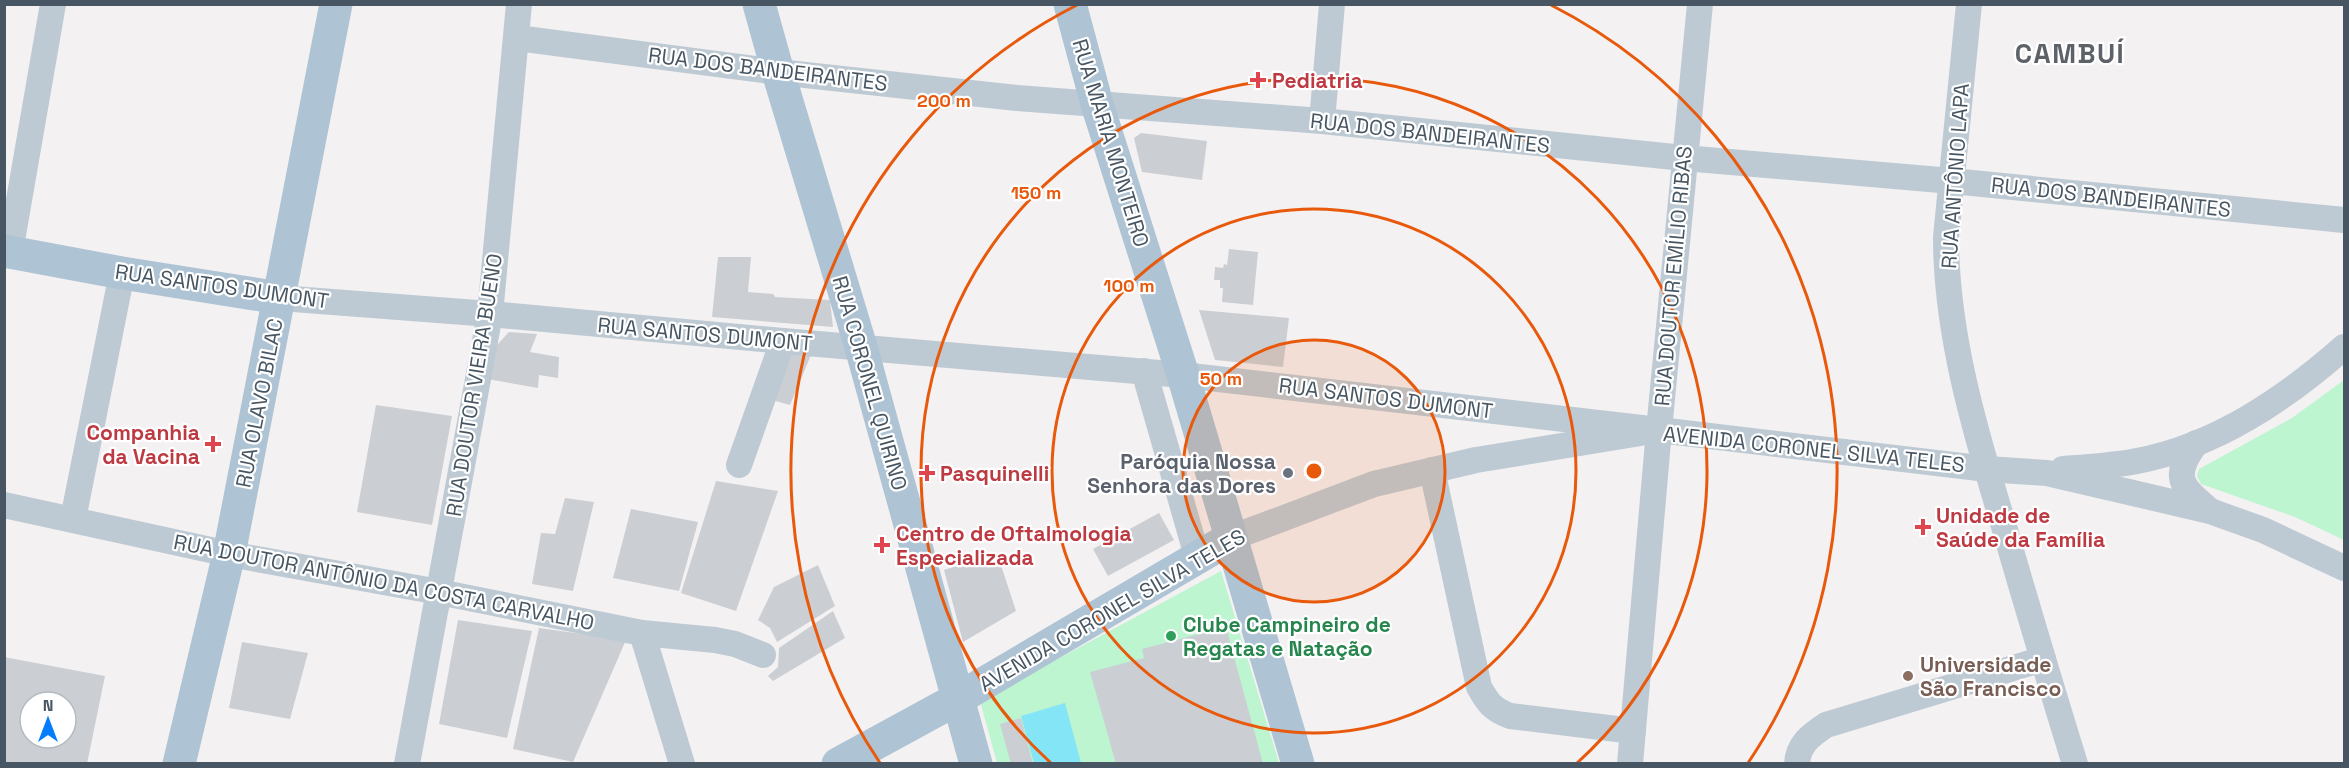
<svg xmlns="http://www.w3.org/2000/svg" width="2349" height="768" viewBox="0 0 2349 768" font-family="'Space Grotesk',sans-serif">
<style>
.green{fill:#bcf5cf}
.water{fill:#84e5f7}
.building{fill:#cbcfd4;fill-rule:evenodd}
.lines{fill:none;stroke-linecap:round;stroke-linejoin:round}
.minor{stroke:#becad3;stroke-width:26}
.major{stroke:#aec3d3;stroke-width:33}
.ring{fill:none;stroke:#e8590c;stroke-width:3}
.health-dot{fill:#e0444e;stroke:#fff;stroke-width:2}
.worship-dot{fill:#6b7280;stroke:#fff;stroke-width:2}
.leisure-dot{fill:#2e9e5b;stroke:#fff;stroke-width:2}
.education-dot{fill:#8d6e63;stroke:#fff;stroke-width:2}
.labels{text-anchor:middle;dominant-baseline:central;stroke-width:4.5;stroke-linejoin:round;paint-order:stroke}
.street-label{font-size:21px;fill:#475662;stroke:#fff}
.health-label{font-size:21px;font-weight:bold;fill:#be3a42;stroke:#fff;text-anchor:start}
.worship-label{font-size:21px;font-weight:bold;fill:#5b616d;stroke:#fff;text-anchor:end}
.leisure-label{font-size:21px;font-weight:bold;fill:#27864d;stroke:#fff;text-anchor:start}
.education-label{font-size:21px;font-weight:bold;fill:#785e54;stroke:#fff;text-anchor:start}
.district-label{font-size:27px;font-weight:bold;letter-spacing:1.5px;fill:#5d6268;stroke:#fff}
.centre{fill:#e8590c;stroke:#fff;stroke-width:3}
.ring-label{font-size:18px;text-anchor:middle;font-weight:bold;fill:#e8590c;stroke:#fff;stroke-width:4.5;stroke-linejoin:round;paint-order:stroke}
</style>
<rect width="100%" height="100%" fill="#f4f1f2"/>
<g class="green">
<polygon points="2344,380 2344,540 2295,517 2201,484 2197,476 2199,469 2292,418"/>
<polygon points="1221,571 1279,763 997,763 980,701"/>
</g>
<polygon class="water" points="1065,703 1081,763 1034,763 1021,716"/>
<g class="building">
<polygon points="1141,133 1207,141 1202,180 1142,172 1134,138"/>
<polygon points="1229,249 1258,252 1253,305 1222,302 1223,288 1220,288 1220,280 1214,280 1215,267 1223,268 1224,264 1227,265"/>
<polygon points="718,257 751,257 748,292 773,294 775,297 830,300 833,327 712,317"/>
<polygon points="1199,310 1289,318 1283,367 1215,360"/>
<polygon points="509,332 537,334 530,352 559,357 558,378 539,375 538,388 487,379 496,346"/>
<polygon points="793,352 811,355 790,405 772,400"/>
<polygon points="376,405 452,416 432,525 357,512"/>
<polygon points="716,481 778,491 736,611 681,593"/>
<polygon points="565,498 594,502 573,591 532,584 541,533 555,534"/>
<polygon points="631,509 698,522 679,591 613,578"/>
<polygon points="1159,513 1174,540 1108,576 1093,549"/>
<polygon points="997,553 1016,611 963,642 944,570"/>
<polygon points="818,565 835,606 777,642 770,628 758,620 774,587"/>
<polygon points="833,611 845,638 773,681 768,676 778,667 779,648"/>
<polygon points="458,620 532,631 507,738 439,724"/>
<polygon points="1226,627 1263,764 1116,764 1090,672 1144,658 1142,649"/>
<polygon points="539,628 626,640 573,762 513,749"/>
<polygon points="242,642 308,653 290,719 229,708"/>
<path d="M4,657L105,676L87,764H4ZM30,702H66V738H30Z"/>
<polygon points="1021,718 1033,764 1011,764 1000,724"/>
</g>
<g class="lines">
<g class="minor">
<path d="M1969,4L1946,237C1946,334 1975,431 2003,523C2026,603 2050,683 2075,764"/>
<polyline points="517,38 778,72 1017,98 1322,121 1684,158 1952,181 2344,220"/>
<polyline points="1322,121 1332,4"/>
<polyline points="10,252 53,4"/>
<polyline points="280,298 490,314 783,341 1183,375 1659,430"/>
<polyline points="1144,371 1197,556"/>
<path d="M2196,443C2171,478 2181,486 2210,511"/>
<polyline points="739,465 783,341"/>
<path d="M2063,469C2088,467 2112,466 2137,461C2216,446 2285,399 2344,347"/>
<path d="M1432,470L1479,687C1488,703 1492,709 1510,716L1633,731"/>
<polyline points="4,505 229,554 439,592 642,633 715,640 735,644 763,655"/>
<polyline points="73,519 122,273"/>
<polyline points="1231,538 1374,484 1476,460 1659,430 1987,469 2047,473 2210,511 2263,530 2344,568"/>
<polyline points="642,633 682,764"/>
<polyline points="407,764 490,314 519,4"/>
<polyline points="1630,764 1659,430 1700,4"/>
<path d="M1797,764C1798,744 1811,735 1826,725L2043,659"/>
</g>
<g class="major">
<polyline points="759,4 778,72 861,347 976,764"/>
<polyline points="1070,4 1097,104 1183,375 1298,764"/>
<polyline points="4,251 122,273 280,298"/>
<polyline points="179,764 229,554 336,4"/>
<polyline points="838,764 959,698 1231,538"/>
</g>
</g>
<circle cx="1314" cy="471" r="131" fill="#e8590c" fill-opacity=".12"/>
<g class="ring">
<circle cx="1314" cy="471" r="131"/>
<circle cx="1314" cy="471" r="262"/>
<path d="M1051 763A393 393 0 1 1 1577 763"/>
<path d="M880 763A523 523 0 0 1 1077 5M1551 5A523 523 0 0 1 1748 763"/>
</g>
<g class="health-dot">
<path d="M1255 71h6v6h6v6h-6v6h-6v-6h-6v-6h6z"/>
<path d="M210 435h6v6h6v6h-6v6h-6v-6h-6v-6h6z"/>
<path d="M924 464h6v6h6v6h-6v6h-6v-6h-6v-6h6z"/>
<path d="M1920 518h6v6h6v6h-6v6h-6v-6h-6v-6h6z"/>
<path d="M879 536h6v6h6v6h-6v6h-6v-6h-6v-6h6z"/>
</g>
<circle class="worship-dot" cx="1288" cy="473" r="6"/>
<circle class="leisure-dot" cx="1171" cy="636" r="6"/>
<circle class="education-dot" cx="1908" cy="676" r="6"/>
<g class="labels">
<g class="street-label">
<text transform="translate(768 69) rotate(7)">RUA DOS BANDEIRANTES</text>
<text transform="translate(1430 133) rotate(6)">RUA DOS BANDEIRANTES</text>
<text transform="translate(1111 143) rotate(73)">RUA MARIA MONTEIRO</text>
<text transform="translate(1955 176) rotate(-86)">RUA ANTÔNIO LAPA</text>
<text transform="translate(2111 197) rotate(6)">RUA DOS BANDEIRANTES</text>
<text transform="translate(1673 276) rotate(-85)">RUA DOUTOR EMÍLIO RIBAS</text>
<text transform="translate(222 286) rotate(8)">RUA SANTOS DUMONT</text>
<text transform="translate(705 334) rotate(5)">RUA SANTOS DUMONT</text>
<text transform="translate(870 383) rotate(74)">RUA CORONEL QUIRINO</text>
<text transform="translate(474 385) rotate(-81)">RUA DOUTOR VIEIRA BUENO</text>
<text transform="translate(1386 398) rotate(7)">RUA SANTOS DUMONT</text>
<text transform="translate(259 403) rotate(-79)">RUA OLAVO BILAC</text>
<text transform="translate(1814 449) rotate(6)">AVENIDA CORONEL SILVA TELES</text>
<text transform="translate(384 582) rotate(11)">RUA DOUTOR ANTÔNIO DA COSTA CARVALHO</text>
<text transform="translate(1112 610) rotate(-30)">AVENIDA CORONEL SILVA TELES</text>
</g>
<g class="health-label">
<text x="1272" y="80">Pediatria</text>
<text x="200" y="432" text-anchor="end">Companhia<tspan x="200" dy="24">da Vacina</tspan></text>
<text x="940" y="473">Pasquinelli</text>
<text x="1936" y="515">Unidade de<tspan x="1936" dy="24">Saúde da Família</tspan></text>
<text x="896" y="533">Centro de Oftalmologia<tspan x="896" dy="24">Especializada</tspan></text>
</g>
<g class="worship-label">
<text x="1276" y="461">Paróquia Nossa<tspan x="1276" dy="24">Senhora das Dores</tspan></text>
</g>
<g class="leisure-label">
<text x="1183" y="624">Clube Campineiro de<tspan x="1183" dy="24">Regatas e Natação</tspan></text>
</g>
<g class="education-label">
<text x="1920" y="664">Universidade<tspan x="1920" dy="24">São Francisco</tspan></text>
</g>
<g class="district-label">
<text x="2070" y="53">CAMBUÍ</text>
</g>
</g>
<circle cx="1314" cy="471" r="9" class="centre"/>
<g class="ring-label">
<text x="944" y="107">200 m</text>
<text x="1036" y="199">150 m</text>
<text x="1129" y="292">100 m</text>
<text x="1221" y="385">50 m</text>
</g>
<rect width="2349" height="768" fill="none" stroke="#475662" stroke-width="12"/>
<g transform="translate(48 720)"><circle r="28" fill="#ffffff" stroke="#b5bbc0" stroke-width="1.5"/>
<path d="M0-4.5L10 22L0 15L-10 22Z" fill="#037dfc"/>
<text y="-9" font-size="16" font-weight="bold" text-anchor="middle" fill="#475662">N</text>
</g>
</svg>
